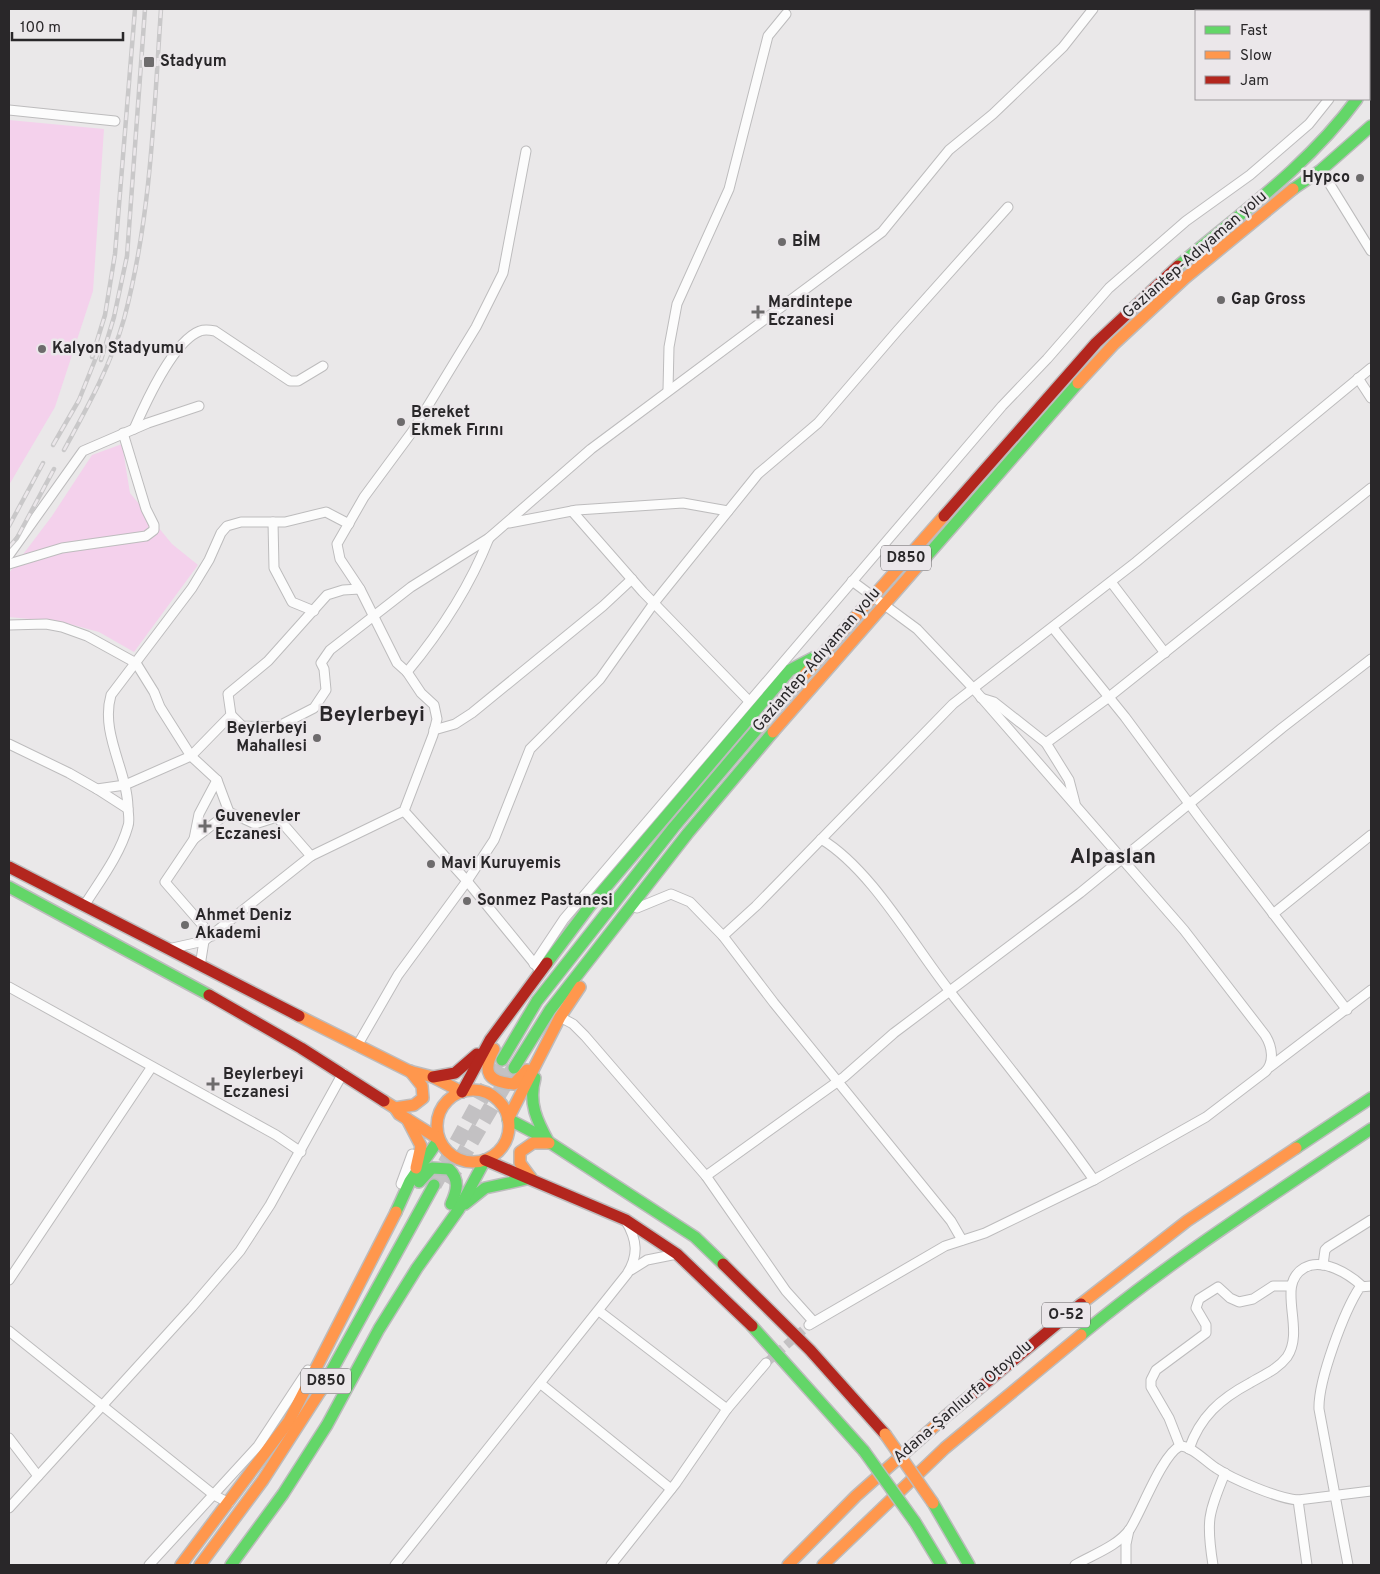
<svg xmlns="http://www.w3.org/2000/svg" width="1380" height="1574" viewBox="0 0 1380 1574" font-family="Overpass,sans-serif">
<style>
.green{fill:#f4d1ec}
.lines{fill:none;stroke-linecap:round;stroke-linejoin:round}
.street-tunnel{stroke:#c3c1c3;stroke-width:9;stroke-dasharray:9 4.5;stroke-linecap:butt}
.highway-tunnel{stroke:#c3c1c3;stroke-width:16;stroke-dasharray:16 8;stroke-linecap:butt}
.street-casing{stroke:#bdbcbd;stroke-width:11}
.fast-casing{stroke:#bdbcbd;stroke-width:14}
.slow-casing{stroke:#bdbcbd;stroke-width:14}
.jam-casing{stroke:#bdbcbd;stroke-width:14}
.street{stroke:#fcfcfc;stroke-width:9}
.fast{stroke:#63d668;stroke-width:11}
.slow{stroke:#ff974d;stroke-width:11}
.jam{stroke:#b3261e;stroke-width:11}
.rail-casing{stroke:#c9c8c9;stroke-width:4.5}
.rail{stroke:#ebe7ea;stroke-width:2.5;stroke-dasharray:8;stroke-linecap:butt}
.fast-bridge-casing{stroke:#bdbcbd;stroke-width:14;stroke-linecap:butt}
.slow-bridge-casing{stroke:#bdbcbd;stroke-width:14;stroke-linecap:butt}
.fast-bridge{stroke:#63d668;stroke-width:11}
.slow-bridge{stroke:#ff974d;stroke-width:11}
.poi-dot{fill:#6d6b6c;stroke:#ebe7ea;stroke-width:2}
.labels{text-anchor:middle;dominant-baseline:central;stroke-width:5;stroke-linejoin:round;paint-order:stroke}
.shield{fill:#ebe7ea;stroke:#636163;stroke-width:1}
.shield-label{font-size:15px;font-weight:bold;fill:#292729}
.poi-label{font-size:16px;font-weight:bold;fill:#292729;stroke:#ebe7ea;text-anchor:start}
.street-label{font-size:16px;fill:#292729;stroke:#ebe7ea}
.district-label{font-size:21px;font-weight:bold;fill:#292729;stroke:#ebe7ea}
</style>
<rect width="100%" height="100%" fill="#eae8e9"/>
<g class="green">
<polygon points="9,120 104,129 93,291 55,407 9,485"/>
<polygon points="122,444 130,493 172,544 198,565 134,652 99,632 62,622 9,617 9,573 52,516 92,455"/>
</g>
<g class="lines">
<polyline class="street-tunnel" points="766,1363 809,1325"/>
<g class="highway-tunnel">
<polyline points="447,1183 514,1068"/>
<polyline points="434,1185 502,1060"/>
</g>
<defs>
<g id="street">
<polyline points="1369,49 1371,45"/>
<polyline points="9,110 115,121"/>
<polyline points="1321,170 1371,251"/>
<polyline points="1358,378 1371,398"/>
<polyline points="668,390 669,347 677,304 729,189 768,36 786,14"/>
<path d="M134,429C145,404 173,341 200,331C205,329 210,330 215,331L290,381H298L323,366"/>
<polyline points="572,511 643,592 748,700"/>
<polyline points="273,522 274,568 292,602 314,611"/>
<polyline points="509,523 577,510 683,503 728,511"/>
<polyline points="9,555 83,451 148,423 199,406"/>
<polyline points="9,564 62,548 146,536 154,530 154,525 146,509 123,433"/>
<polyline points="1111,582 1165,653"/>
<polyline points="9,625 46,624 62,627 87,636 136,663 154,692 160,707 191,756 217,780 229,812"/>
<polyline points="1053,628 1125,717 1199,817 1347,1010"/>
<path d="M407,672C441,631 470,586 489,538"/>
<polyline points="981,698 994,702 1046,743 1069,780 1075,803"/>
<polyline points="231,715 242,726 277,727 314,708 326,690 324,669 321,663 330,650 411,587 489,538 591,449 882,232 949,150 993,114 1063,47 1093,9"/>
<polyline points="434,730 455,724 472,713 603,606 632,579"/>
<polyline points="1046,743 1109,697 1371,488"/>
<polyline points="9,744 69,773 97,789 125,785 191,756 231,715 228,694 268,661 327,595 343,590 360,589"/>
<polyline points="97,789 128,809"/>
<polyline points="404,811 467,881 538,968"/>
<polyline points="194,839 199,814 217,780"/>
<path d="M821,839C871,869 912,943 948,989C997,1053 1048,1114 1094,1180"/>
<path d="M84,906C99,882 120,855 128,826C130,821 128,813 128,807C127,770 100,733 111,695L192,588L209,560L221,533L227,526L241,522H285L326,512L349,524"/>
<polyline points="637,908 671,894 690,902 723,936 774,1003 951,1221 962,1240"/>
<polyline points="1273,914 1371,835"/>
<polyline points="212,936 165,882 194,839 229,812 255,824 277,817 311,856"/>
<polyline points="723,936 756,906 953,704 1136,562 1371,368"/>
<polyline points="168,949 204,941 311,856 404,811 433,735 437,719 434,705 421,693 407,672 397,663 360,589 340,559 337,544 364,497 412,432 476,327 503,273 526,151"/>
<polyline points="534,964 564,919 1002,406 1047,359 1109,288 1186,221 1250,175 1309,124 1329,99"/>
<polyline points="200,966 204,941"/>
<polyline points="9,987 276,1135 301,1152"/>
<polyline points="560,1017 573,1024 585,1036 706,1176 786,1291 813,1321"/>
<polyline points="357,1046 398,975 467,881 494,840 530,749 600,679 654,603 758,474 818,423 898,330 1008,207"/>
<polyline points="1270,1067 1371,990"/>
<polyline points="706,1176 844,1077 894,1033 1080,893 1282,728 1371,659"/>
<polyline points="401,1184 412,1154"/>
<polyline points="1323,1265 1325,1250 1328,1247 1371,1220"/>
<polyline points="631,1270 647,1260 677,1254"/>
<polyline points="9,1280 151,1068"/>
<polyline points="599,1311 727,1409"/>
<path d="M809,1325L945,1246L985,1233L1094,1180L1151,1148L1206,1117L1265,1072C1275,1062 1272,1046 1265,1035L1184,930L973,688L917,629L852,581"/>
<polyline points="9,1331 214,1495 229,1503"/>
<polyline points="541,1384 671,1489"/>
<polyline points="9,1438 38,1476"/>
<polyline points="1180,1446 1169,1418 1151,1387 1151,1380 1156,1370 1206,1333 1206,1325 1196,1308 1199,1299 1218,1287 1230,1298 1239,1302 1253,1299 1273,1286 1290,1286"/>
<path d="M1189,1449C1200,1417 1220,1399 1250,1383C1263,1375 1277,1370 1287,1357C1306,1329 1275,1285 1304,1268C1322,1257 1349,1274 1362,1286"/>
<polyline points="1298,1500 1307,1565"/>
<polyline points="9,1508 192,1307 240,1251 270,1205 343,1073"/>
<polyline points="149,1565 258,1446 308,1370"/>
<path d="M395,1565L627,1274C639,1255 637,1240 626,1221"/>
<polyline points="611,1565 676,1483 727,1409 766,1363"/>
<path d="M1075,1565C1092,1555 1118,1546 1130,1529C1142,1510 1162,1455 1180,1446C1192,1446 1206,1462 1216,1468C1232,1479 1279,1499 1298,1500L1371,1491"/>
<polyline points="1126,1565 1126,1544 1129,1530"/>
<path d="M1213,1565C1206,1521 1208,1514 1225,1473"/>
<path d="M1348,1565L1319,1409C1318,1381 1344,1311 1360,1287L1371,1286"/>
</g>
<g id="fast">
<polyline points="1293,189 1321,170 1371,126"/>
<path d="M1178,266C1241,213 1308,166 1357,99"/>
<polyline points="926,557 1078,383"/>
<polyline points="9,887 209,995"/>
<polyline points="547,963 589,907 790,670 815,657"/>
<polyline points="502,1060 537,1001 674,827 763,722"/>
<polyline points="514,1068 550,1010 688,833 773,732"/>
<path d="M535,1078C528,1103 537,1121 549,1143"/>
<polyline points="508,1119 535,1133 695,1237 723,1264"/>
<polyline points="1296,1148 1371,1098"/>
<path d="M419,1182L432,1168L449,1169C460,1180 457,1191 451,1204"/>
<polyline points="465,1204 485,1188 531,1178"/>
<polyline points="396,1212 410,1181 439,1139"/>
<polyline points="752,1326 864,1451"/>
<path d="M1081,1335C1172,1259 1273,1195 1371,1129"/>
<polyline points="321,1390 434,1185"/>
<polyline points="933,1503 969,1565"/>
<polyline points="915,1522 941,1565"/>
<polyline points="231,1565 283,1494 327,1425 379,1329 417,1268 459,1209 485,1160"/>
</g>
<g id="slow">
<polyline points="1078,383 1114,344 1185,278 1293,189"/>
<polyline points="763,722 944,516"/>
<polyline points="773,732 926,557"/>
<polyline points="299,1016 409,1071 433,1077 462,1092"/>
<path d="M494,1049C481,1073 489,1082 514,1084L527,1070"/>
<circle cx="473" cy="1126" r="36"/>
<polyline points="384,1101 395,1108 399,1114 439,1139"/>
<polyline points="395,1108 414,1105 423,1098 422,1086 410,1071"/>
<polyline points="407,1119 421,1146 416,1168"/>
<polyline points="508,1119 560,1017 580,987"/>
<polyline points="531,1178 520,1163 520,1152 533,1143 549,1143"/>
<polyline points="1081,1304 1187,1221 1296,1148"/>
<polyline points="181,1565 289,1421 396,1212"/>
<polyline points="200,1565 263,1480 321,1390"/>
<polyline points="788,1565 856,1496 946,1416"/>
<polyline points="823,1565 945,1448 1081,1335"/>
</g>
<g id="jam">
<polyline points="1369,82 1371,79"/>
<polyline points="944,516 1096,343 1178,266"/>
<polyline points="9,867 299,1016"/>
<polyline points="209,995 301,1048 384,1101"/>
<polyline points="433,1077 455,1073 477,1054"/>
<polyline points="462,1092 490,1040 547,963"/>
<polyline points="485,1160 626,1220 677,1254 752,1326"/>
<polyline points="723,1264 810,1350 885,1434"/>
<polyline points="946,1416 1081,1304"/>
</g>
</defs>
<use href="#street" class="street-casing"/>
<use href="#fast" class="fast-casing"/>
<use href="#slow" class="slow-casing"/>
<use href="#jam" class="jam-casing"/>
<use href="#street" class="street"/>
<use href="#fast" class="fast"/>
<use href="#slow" class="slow"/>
<use href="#jam" class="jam"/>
<defs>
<g id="rail">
<polyline points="92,357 105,315 115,254 135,9"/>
<polyline points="101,360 114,317 127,256 145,9"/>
<polyline points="53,445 79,400 99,350"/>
<path d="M64,450C87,408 111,365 124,319C151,218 154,112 161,9"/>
<polyline points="9,526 43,463"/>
<polyline points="9,547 17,538 54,469"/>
</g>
</defs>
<use href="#rail" class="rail-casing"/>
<use href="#rail" class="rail"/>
<defs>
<polyline id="fast-bridge" points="864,1451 915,1522"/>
<polyline id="slow-bridge" points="885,1434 933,1503"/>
</defs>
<use href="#fast-bridge" class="fast-bridge-casing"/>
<use href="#slow-bridge" class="slow-bridge-casing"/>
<use href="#fast-bridge" class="fast-bridge"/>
<use href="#slow-bridge" class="slow-bridge"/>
</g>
<g class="poi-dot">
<rect x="143" y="56" width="12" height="12" rx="2.5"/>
<circle cx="1360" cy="178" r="5"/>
<circle cx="782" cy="242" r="5"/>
<circle cx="1221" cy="300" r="5"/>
<path d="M755.5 304.5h5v5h5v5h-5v5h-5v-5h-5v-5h5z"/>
<circle cx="42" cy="349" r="5"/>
<circle cx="401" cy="422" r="5"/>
<circle cx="317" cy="738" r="5"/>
<path d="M202.5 818.5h5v5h5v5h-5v5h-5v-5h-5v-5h5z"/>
<circle cx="431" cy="864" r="5"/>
<circle cx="467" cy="901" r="5"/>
<circle cx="185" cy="925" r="5"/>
<path d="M210.5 1076.5h5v5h5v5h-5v5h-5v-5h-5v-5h5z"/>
</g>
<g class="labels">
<g class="shield">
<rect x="881" y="545.5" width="50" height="25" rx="4"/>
<rect x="1042" y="1302.5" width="48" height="25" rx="4"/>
<rect x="301" y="1368.5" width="50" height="25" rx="4"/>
</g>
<g class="shield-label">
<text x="906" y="558">D850</text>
<text x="1066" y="1315">O-52</text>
<text x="326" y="1381">D850</text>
</g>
<g class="poi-label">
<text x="160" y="62">Stadyum</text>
<text x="1350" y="178" text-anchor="end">Hypco</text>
<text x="792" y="242">BİM</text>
<text x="1231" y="300">Gap Gross</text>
<text x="768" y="303">Mardintepe<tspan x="768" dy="18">Eczanesi</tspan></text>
<text x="52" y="349">Kalyon Stadyumu</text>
<text x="411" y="413">Bereket<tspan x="411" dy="18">Ekmek Fırını</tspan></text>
<text x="307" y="729" text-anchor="end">Beylerbeyi<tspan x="307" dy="18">Mahallesi</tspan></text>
<text x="215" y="817">Guvenevler<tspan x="215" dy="18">Eczanesi</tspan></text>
<text x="441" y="864">Mavi Kuruyemis</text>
<text x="477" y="901">Sonmez Pastanesi</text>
<text x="195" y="916">Ahmet Deniz<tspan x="195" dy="18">Akademi</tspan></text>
<text x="223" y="1075">Beylerbeyi<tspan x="223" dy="18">Eczanesi</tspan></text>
</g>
<g class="street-label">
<text transform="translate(1195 255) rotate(-41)">Gaziantep-Adıyaman yolu</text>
<text transform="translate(817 660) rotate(-49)">Gaziantep-Adıyaman yolu</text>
<text transform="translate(963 1402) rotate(-41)">Adana-Şanlıurfa Otoyolu</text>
</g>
<g class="district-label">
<text x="372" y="715">Beylerbeyi</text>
<text x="1113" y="857">Alpaslan</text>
</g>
</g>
<rect width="1380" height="1574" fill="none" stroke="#292729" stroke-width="20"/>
<rect x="1195" y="10" width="175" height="90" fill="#ebe7ea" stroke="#9d9a9d"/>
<rect x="1205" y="26" width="25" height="8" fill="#63d668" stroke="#9d9a9d"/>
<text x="1240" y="35" font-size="15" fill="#292729">Fast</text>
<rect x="1205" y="51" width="25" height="8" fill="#ff974d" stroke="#9d9a9d"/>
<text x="1240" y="60" font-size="15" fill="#292729">Slow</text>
<rect x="1205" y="76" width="25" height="8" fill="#b3261e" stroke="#9d9a9d"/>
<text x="1240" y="85" font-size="15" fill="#292729">Jam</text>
<path d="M12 32v8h111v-8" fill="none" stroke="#292729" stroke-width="2.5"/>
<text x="20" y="32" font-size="15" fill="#292729" stroke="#ebe7ea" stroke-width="4" paint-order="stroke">100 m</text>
</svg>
